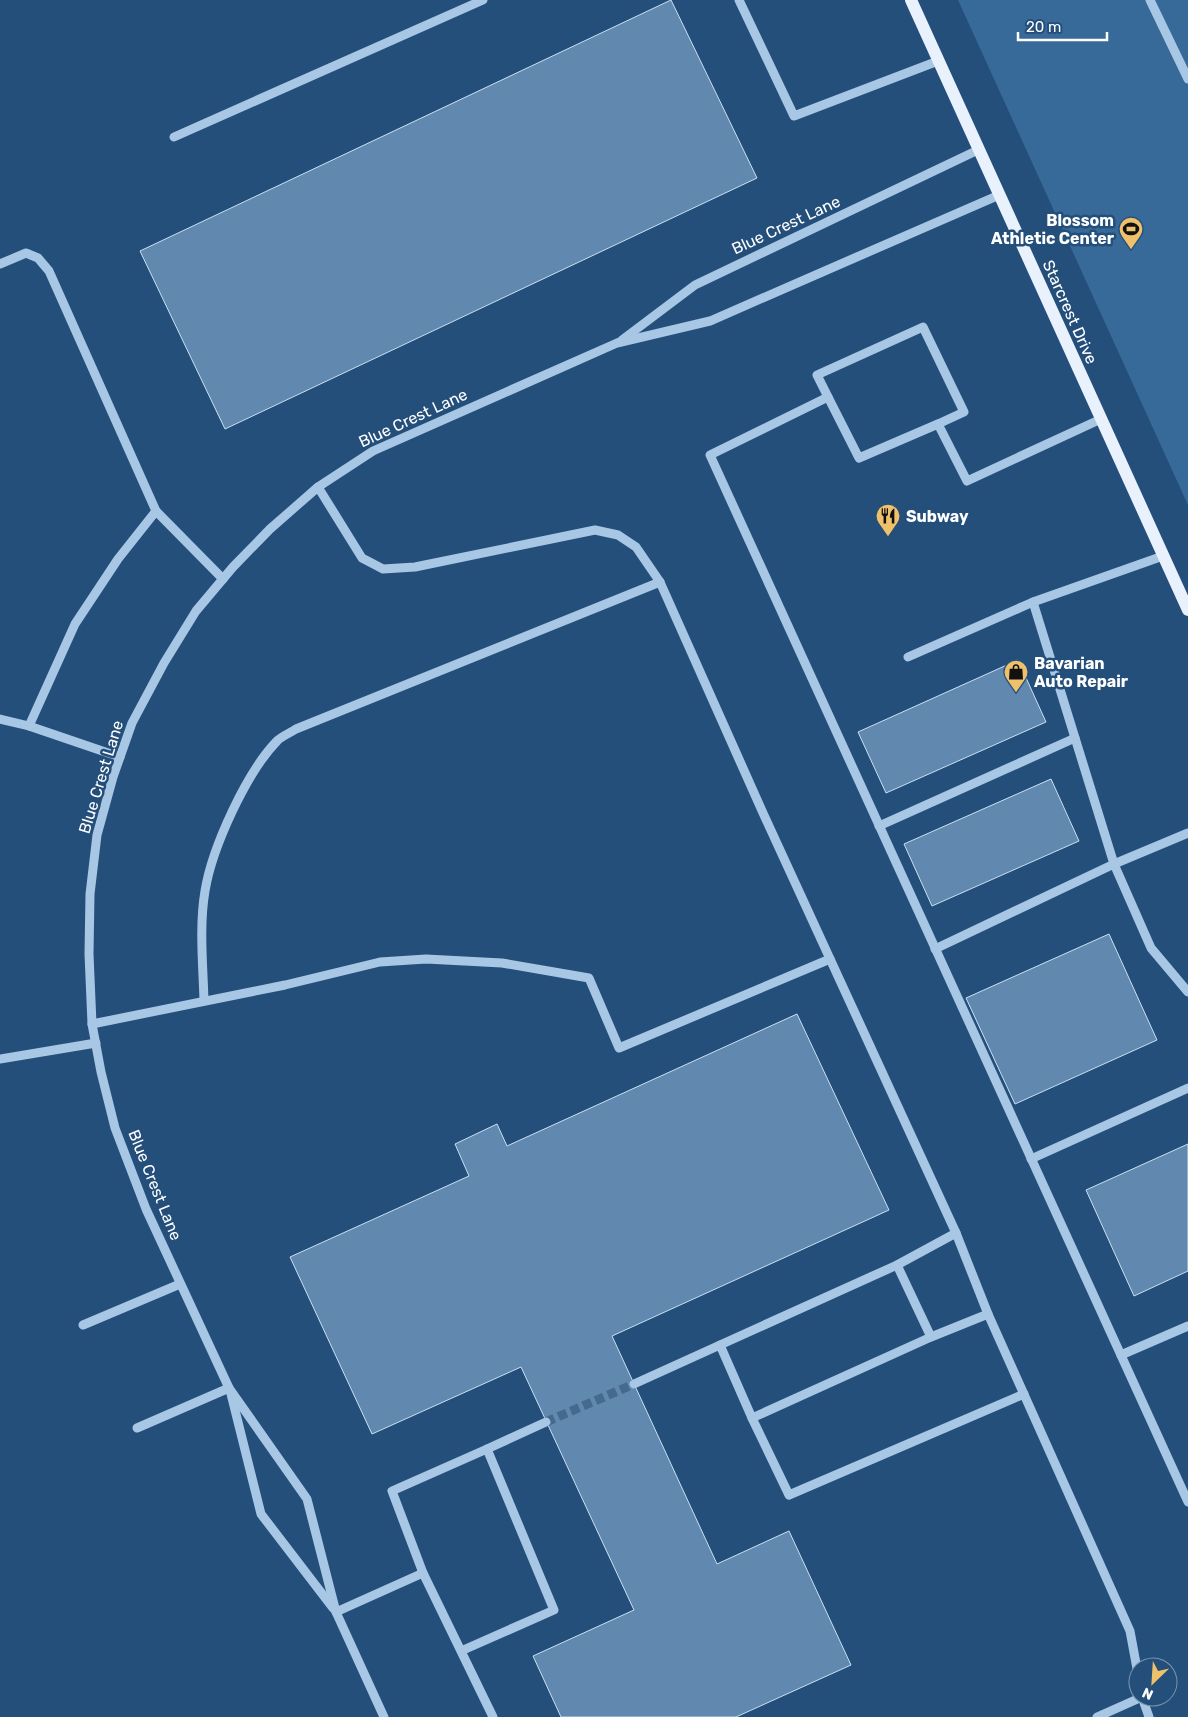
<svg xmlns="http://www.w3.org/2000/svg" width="1188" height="1717" viewBox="0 0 1188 1717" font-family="Rubik,sans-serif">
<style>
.green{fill:#376999}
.building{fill:#6188af;stroke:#cae0f4}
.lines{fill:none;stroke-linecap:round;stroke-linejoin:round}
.minor-tunnel{stroke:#45698f;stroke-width:9;stroke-dasharray:9 4.5;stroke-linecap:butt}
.minor{stroke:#a7c7e5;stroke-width:9}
.major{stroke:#e8f1fc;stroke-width:12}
.labels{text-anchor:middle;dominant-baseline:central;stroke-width:5;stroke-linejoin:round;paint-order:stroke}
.poi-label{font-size:16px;font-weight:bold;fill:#fff;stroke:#244f7b;text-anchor:start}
.street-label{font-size:16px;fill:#fff;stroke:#244f7b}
</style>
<rect width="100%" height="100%" fill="#244f7b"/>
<polygon class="green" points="958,0 1188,0 1188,505"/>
<g class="building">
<polygon points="671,0 757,178 225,429 140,251"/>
<polygon points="1018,660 1046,722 886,793 858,732"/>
<polygon points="1051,779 1079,841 932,906 904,844"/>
<polygon points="1109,934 1157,1040 1015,1104 966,998"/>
<polygon points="797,1014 889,1210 612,1336 717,1564 789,1531 851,1665 736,1717 561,1717 533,1656 634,1610 521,1367 372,1434 290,1257 469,1176 455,1144 497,1124 507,1146"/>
<polygon points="1188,1144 1188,1271 1134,1296 1086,1190"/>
</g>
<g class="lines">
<polyline class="minor-tunnel" points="546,1422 634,1384"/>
<g class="minor">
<polyline points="739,0 794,116 938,61"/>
<polyline points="1150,0 1188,79"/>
<polyline points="174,137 483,0"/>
<polyline points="0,264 26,253 38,258 49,271 156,511"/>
<polyline points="622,340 695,285 978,150"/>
<polyline points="828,397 859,458 938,424"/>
<polyline points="1101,419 967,481 938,424 964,412 923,327 817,375 828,397 710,455 1188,1502"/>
<polyline points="318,487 362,558 383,569 415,567 595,530 618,535 636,547 660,582 763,813 956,1233 897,1265 720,1345"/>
<polyline points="1163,556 1033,602 1114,864 1188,833"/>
<polyline points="908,657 1033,602"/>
<polyline points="0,719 29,726"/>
<polyline points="120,757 29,726 75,624 118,559 156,511 223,579"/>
<polyline points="879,826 1075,738"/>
<polyline points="935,949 1114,864 1151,948 1188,992"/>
<path d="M204,1001C203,965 199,926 205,891C212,848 246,773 277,741C282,736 290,733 296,729L660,582"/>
<polyline points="92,1024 285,985 380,962 426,959 502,963 589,978 619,1048 830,959"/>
<polyline points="0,1059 96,1043"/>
<polyline points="1031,1159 1188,1088"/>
<polyline points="956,1233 988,1314"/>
<polyline points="897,1265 931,1337"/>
<polyline points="83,1325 180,1284"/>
<polyline points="1121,1355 1188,1326"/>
<polyline points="634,1384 720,1345 752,1418 931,1337 988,1314 1130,1631 1138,1674"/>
<polyline points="231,1394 261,1514 333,1608"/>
<polyline points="752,1418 789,1495 1024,1394"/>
<polyline points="137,1428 229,1388"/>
<polyline points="487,1449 546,1422"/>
<polyline points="336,1612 423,1573"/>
<polyline points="461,1651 554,1610 487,1449 392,1491 423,1573 493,1717"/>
<polyline points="1142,1697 1149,1717"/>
<polyline points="384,1717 336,1612 307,1499 229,1388 146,1209 115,1128 101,1072 92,1024 89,954 90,894 97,835 113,777 132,723 164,663 196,611 233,567 270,529 318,487 373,451 617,343 710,321 999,195"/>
<polyline points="1097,1717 1142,1697"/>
</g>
<polyline class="major" points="911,0 1188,610"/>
</g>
<defs>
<symbol id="stadium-pin" viewBox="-11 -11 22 30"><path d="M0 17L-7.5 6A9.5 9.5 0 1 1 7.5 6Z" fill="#efc16b" stroke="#244f7b"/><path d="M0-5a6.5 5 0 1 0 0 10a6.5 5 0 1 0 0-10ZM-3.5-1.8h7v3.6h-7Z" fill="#111"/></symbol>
<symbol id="restaurant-pin" viewBox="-11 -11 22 30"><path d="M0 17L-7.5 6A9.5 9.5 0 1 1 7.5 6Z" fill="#efc16b" stroke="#244f7b"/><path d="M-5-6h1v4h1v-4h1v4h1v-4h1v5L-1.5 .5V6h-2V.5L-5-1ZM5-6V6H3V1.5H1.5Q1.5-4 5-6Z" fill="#111"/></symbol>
<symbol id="shop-pin" viewBox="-11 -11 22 30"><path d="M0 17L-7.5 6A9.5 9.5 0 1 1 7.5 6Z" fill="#efc16b" stroke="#244f7b"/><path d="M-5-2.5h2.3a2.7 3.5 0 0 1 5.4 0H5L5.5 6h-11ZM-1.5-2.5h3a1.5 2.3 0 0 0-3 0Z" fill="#111"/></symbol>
</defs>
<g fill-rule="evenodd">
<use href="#stadium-pin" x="1117" y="215" width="28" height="38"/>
<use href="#restaurant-pin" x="874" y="502" width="28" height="38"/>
<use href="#shop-pin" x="1002" y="658" width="28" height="38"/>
</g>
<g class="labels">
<g class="poi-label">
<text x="1114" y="220" text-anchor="end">Blossom<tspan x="1114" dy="18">Athletic Center</tspan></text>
<text x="906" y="516">Subway</text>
<text x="1034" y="663">Bavarian<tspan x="1034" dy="18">Auto Repair</tspan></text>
</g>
<g class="street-label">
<text transform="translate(786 225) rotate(-25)">Blue Crest Lane</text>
<text transform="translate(1070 312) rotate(66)">Starcrest Drive</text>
<text transform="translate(413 418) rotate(-25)">Blue Crest Lane</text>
<text transform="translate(101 777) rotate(-73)">Blue Crest Lane</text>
<text transform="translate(155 1185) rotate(68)">Blue Crest Lane</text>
</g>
</g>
<g transform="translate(1153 1682) rotate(205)"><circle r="24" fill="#244f7b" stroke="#7c95b0"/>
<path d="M0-4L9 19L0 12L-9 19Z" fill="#efc16b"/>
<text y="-8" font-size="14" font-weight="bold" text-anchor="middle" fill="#ffffff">N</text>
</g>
<path d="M1018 32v8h89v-8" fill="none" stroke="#ffffff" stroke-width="2.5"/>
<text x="1026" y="32" font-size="15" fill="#ffffff" stroke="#244f7b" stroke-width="4" paint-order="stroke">20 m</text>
</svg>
